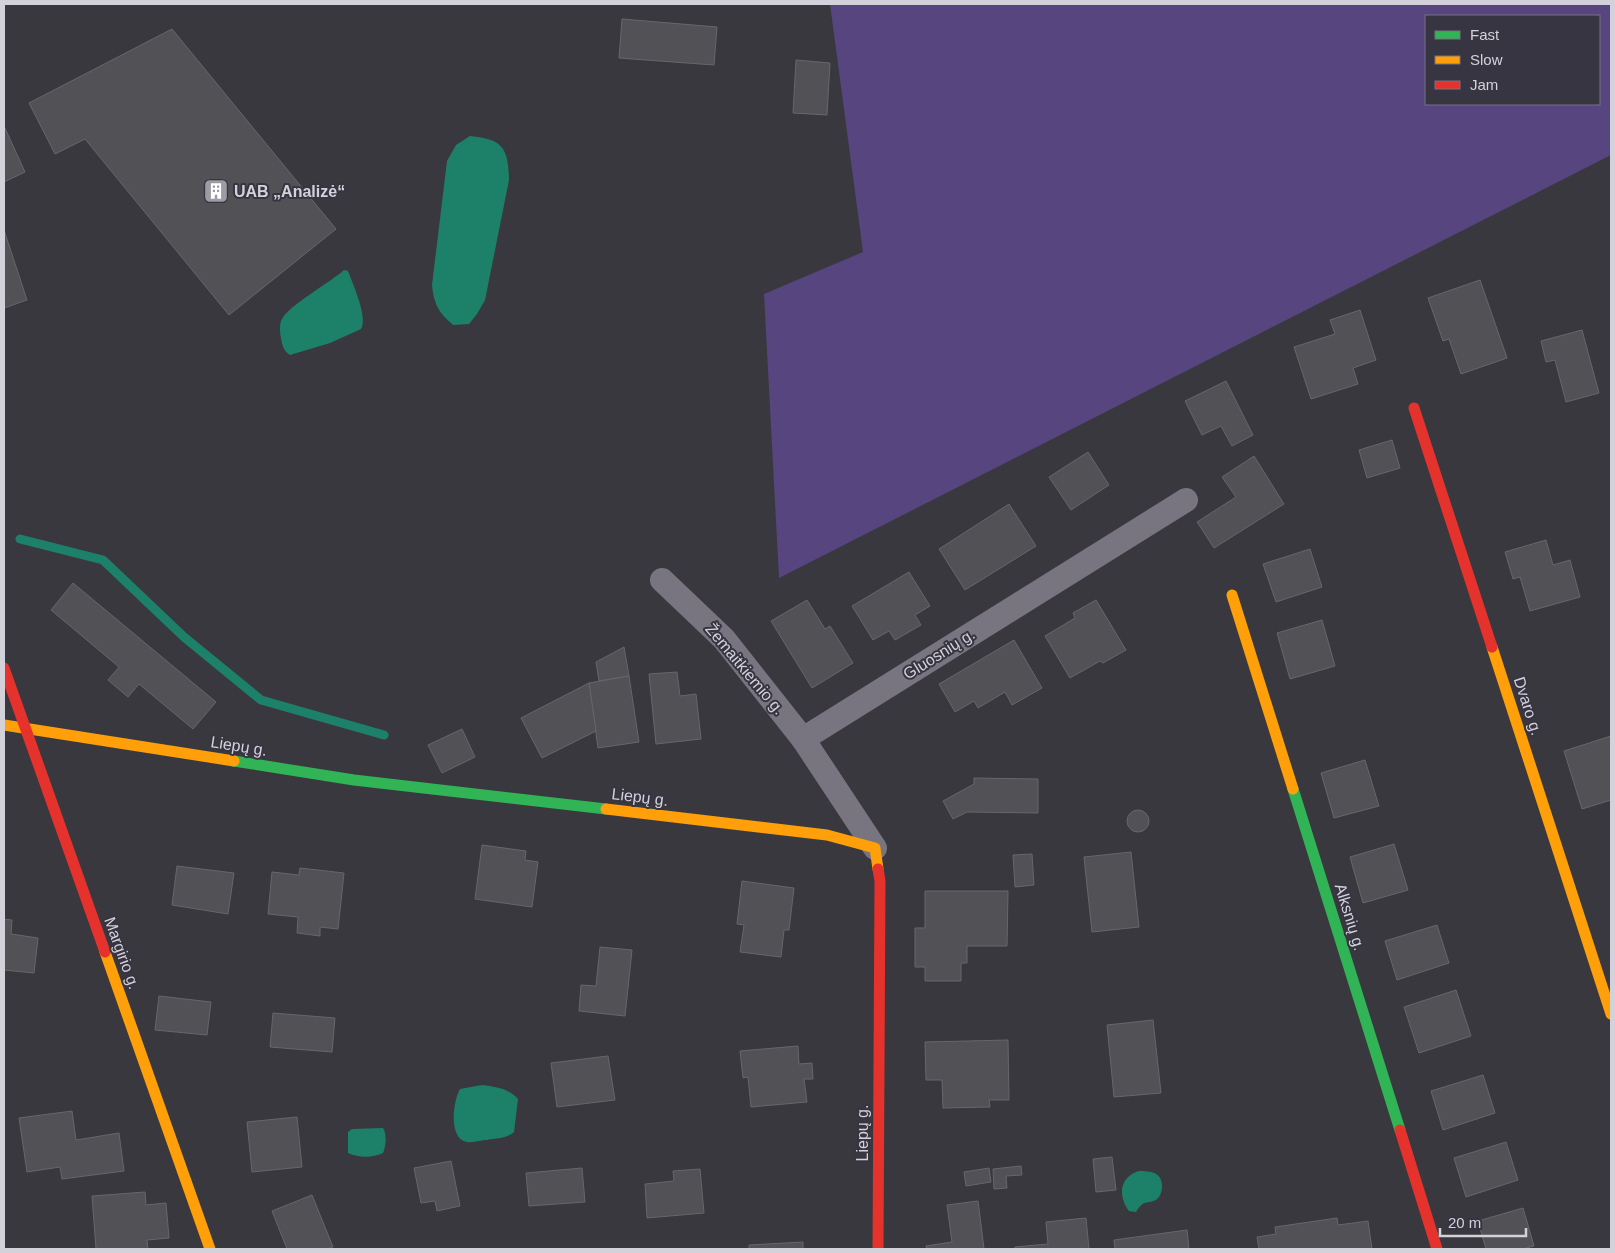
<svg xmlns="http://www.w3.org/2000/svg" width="1615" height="1253" viewBox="0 0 1615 1253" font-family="Helvetica,sans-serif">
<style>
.green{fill:#57457f;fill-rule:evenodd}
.water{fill:#1d816a}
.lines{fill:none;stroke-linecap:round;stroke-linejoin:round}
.stream{stroke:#1d816a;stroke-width:9}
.building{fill:#525156;stroke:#67666c}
.street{stroke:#787480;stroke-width:24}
.fast{stroke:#30b455;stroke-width:11}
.slow{stroke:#ff9f0a;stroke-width:11}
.jam{stroke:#e5322d;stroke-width:11}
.labels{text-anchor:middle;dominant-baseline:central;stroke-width:4;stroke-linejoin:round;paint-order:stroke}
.poi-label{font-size:16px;font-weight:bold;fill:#d3d1d9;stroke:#383542;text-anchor:start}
.street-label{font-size:16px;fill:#d3d1d9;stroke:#383542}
</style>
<rect width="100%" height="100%" fill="#39383f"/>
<path class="green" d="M830,4H1611V155L779,578L764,294L863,252ZM1426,16H1599V104H1426Z"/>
<g class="water">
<path d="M470,136C503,139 508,148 509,180L485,300L477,314L469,324L453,325C438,312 434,304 432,285L447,161L456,145Z"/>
<path d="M344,270L348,271C353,285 368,317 361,329L330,343L290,355C284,351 282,346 281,338C280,333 279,324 282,319C288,306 331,282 344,270Z"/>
<path d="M482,1085C496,1087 508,1088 518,1099L514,1132C506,1139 497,1138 487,1140C482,1140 473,1143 467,1142C448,1139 453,1101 460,1089Z"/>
<path d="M383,1128C387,1134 386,1146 383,1153C372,1158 359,1158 348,1153V1132L352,1129Z"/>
<path d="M1139,1171C1150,1171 1162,1172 1162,1186C1162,1190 1161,1194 1159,1197C1155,1202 1149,1202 1144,1203C1141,1205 1138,1208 1136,1212L1129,1211C1118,1196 1119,1177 1139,1171Z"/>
</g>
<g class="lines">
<polyline class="stream" points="20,539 103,560 184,637 261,700 384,735"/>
</g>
<g class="building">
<polygon points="622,19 717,27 714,65 619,58"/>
<polygon points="172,29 336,229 229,315 85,139 55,154 29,103"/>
<polygon points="796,60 830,63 827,115 793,113"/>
<polygon points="4,126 25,172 4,182"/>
<polygon points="4,230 27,300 4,308"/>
<polygon points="1480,280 1507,358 1461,374 1449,339 1443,341 1428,298"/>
<polygon points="1360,310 1376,360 1353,368 1358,384 1311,399 1294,347 1335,334 1330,320"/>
<polygon points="1582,330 1599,393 1566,402 1555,360 1546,362 1541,341"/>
<polygon points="1226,381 1253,435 1232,446 1221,426 1202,435 1185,401"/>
<polygon points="1392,440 1400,468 1367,478 1359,450"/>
<polygon points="1088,452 1109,485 1071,510 1049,477"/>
<polygon points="1254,456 1284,504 1214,548 1197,522 1236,497 1222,477"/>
<polygon points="1009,504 1036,546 965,590 939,549"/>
<polygon points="1546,540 1553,565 1570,560 1580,597 1530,611 1520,577 1513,579 1505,552"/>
<polygon points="1310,549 1322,587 1276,602 1263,564"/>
<polygon points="909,572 930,606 915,615 921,625 895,640 889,631 873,640 852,606"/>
<polygon points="73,583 216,702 193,729 139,684 128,697 108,680 119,667 51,610"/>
<polygon points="807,600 825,629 830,626 853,663 812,688 771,621"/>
<polygon points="1096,600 1126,650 1103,663 1100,661 1070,678 1045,636 1075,618 1073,613"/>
<polygon points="1322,620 1335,666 1290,679 1277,633"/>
<polygon points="1014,640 1042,688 1012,705 1005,692 978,708 974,701 955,712 939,684"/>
<polygon points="624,647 629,676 599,681 596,662"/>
<polygon points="677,672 680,696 696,694 701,739 656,744 649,674"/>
<polygon points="629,676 639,742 598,748 589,683"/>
<polygon points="589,683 596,731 542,758 521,718"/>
<polygon points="462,729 475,757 442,773 428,745"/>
<polygon points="1611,736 1611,800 1582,809 1564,751"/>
<polygon points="1365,760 1379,806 1334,818 1321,773"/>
<polygon points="974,778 1038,779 1038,813 967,812 953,819 943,801 974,784"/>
<circle cx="1138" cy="821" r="11"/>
<polygon points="1394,844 1408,890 1363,903 1350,857"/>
<polygon points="482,845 526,851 525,860 538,862 532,907 475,899"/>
<polygon points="1131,852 1139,927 1092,932 1084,857"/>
<polygon points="1032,854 1034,885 1015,887 1013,855"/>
<polygon points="177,866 234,873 228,914 172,905"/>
<polygon points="300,868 344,873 338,929 320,927 320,936 297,933 298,917 268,914 272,872 299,875"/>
<polygon points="742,881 794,888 789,930 784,930 781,957 740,952 744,925 737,924"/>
<polygon points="925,891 1008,891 1007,946 967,946 967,963 961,963 961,981 925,981 925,967 915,967 915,928 925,928"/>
<polygon points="4,919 12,920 11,934 38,938 34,973 4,970"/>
<polygon points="1437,925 1449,963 1397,980 1385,941"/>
<polygon points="600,947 632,950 625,1016 579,1011 581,985 596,986"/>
<polygon points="1456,990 1471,1036 1419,1053 1404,1007"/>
<polygon points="159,996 211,1002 207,1035 155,1030"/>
<polygon points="273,1013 335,1018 332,1052 270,1047"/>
<polygon points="1153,1020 1161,1093 1114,1097 1107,1025"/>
<polygon points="1008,1040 1009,1100 989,1100 990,1107 943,1108 942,1080 926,1080 925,1042"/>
<polygon points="798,1046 799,1064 812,1063 813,1079 804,1079 807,1102 751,1107 748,1077 743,1078 740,1051"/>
<polygon points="608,1056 615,1100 557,1107 551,1063"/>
<polygon points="1483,1075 1495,1113 1443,1130 1431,1091"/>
<polygon points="72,1111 76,1140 119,1133 124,1171 62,1179 60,1167 27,1172 19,1118"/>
<polygon points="297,1117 302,1167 252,1172 247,1122"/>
<polygon points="1506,1142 1518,1180 1466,1197 1454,1158"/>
<polygon points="1112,1157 1116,1190 1096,1192 1093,1159"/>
<polygon points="451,1161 460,1206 437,1211 435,1201 421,1203 414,1168"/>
<polygon points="1021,1166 1022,1175 1006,1176 1007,1188 994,1189 993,1169"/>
<polygon points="582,1168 585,1202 529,1206 526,1173"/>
<polygon points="989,1168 991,1182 966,1186 964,1172"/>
<polygon points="700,1169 704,1213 647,1218 645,1184 674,1181 673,1171"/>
<polygon points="145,1192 146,1205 166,1203 169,1238 147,1240 148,1249 96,1249 92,1196"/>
<polygon points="312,1195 333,1247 327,1249 287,1249 272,1211"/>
<polygon points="978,1201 984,1249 927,1249 926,1246 952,1242 947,1205"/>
<polygon points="1523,1208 1534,1246 1522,1249 1486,1249 1478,1221"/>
<polygon points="1086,1218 1089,1249 1015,1249 1015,1247 1048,1244 1046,1222"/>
<polygon points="1337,1218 1338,1225 1368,1221 1372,1249 1259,1249 1257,1237 1276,1234 1275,1227"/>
<polygon points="1187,1230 1189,1249 1115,1249 1114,1240"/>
<polygon points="803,1242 803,1249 749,1249 749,1245"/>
</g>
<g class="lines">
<g class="street">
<polyline points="662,580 724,639 803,739"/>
<polyline points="875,848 803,739 1186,500"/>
</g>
<g class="fast">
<polyline points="234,761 354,780 606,809"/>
<polyline points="1293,789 1400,1130"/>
</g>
<g class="slow">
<polyline points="1232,595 1293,789"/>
<polyline points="1492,647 1611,1014"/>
<polyline points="4,725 234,761"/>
<polyline points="606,809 827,835 875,848 878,869"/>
<polyline points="105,952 210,1249"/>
</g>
<g class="jam">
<polyline points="1414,408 1492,647"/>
<polyline points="4,668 105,952"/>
<polyline points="1400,1130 1437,1249"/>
<polyline points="878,1249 880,881 878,869"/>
</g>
</g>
<defs>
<symbol id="building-square" viewBox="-11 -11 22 22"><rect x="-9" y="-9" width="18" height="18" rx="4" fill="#9d9ba3" stroke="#383542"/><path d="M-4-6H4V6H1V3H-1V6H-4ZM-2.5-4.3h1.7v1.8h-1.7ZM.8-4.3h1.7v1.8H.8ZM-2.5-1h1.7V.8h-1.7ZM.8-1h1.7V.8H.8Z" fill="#fff"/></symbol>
</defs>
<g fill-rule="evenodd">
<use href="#building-square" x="202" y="177" width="28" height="28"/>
</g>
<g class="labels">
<g class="poi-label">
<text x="234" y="191">UAB „Analizė“</text>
</g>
<g class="street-label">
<text transform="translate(939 654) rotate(-32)">Gluosnių g.</text>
<text transform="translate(745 669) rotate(50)">Žemaitkiemio g.</text>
<text transform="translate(1528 706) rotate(72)">Dvaro g.</text>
<text transform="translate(239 746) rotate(9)">Liepų g.</text>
<text transform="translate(640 797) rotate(7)">Liepų g.</text>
<text transform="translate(1350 917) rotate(73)">Alksnių g.</text>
<text transform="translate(122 953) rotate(70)">Margirio g.</text>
<text transform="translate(862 1133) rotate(-90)">Liepų g.</text>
</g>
</g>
<rect width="1615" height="1253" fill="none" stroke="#d3d1d9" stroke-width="10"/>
<rect x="1425" y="15" width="175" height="90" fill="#383542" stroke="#76737e"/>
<rect x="1435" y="31" width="25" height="8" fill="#30b455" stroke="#76737e"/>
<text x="1470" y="40" font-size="15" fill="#d3d1d9">Fast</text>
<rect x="1435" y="56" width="25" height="8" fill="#ff9f0a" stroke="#76737e"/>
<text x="1470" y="65" font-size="15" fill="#d3d1d9">Slow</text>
<rect x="1435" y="81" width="25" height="8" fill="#e5322d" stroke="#76737e"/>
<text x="1470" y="90" font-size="15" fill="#d3d1d9">Jam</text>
<path d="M1440 1228v8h86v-8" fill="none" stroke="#d3d1d9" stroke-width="2.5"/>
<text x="1448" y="1228" font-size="15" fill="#d3d1d9" stroke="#383542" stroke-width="4" paint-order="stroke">20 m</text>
</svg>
